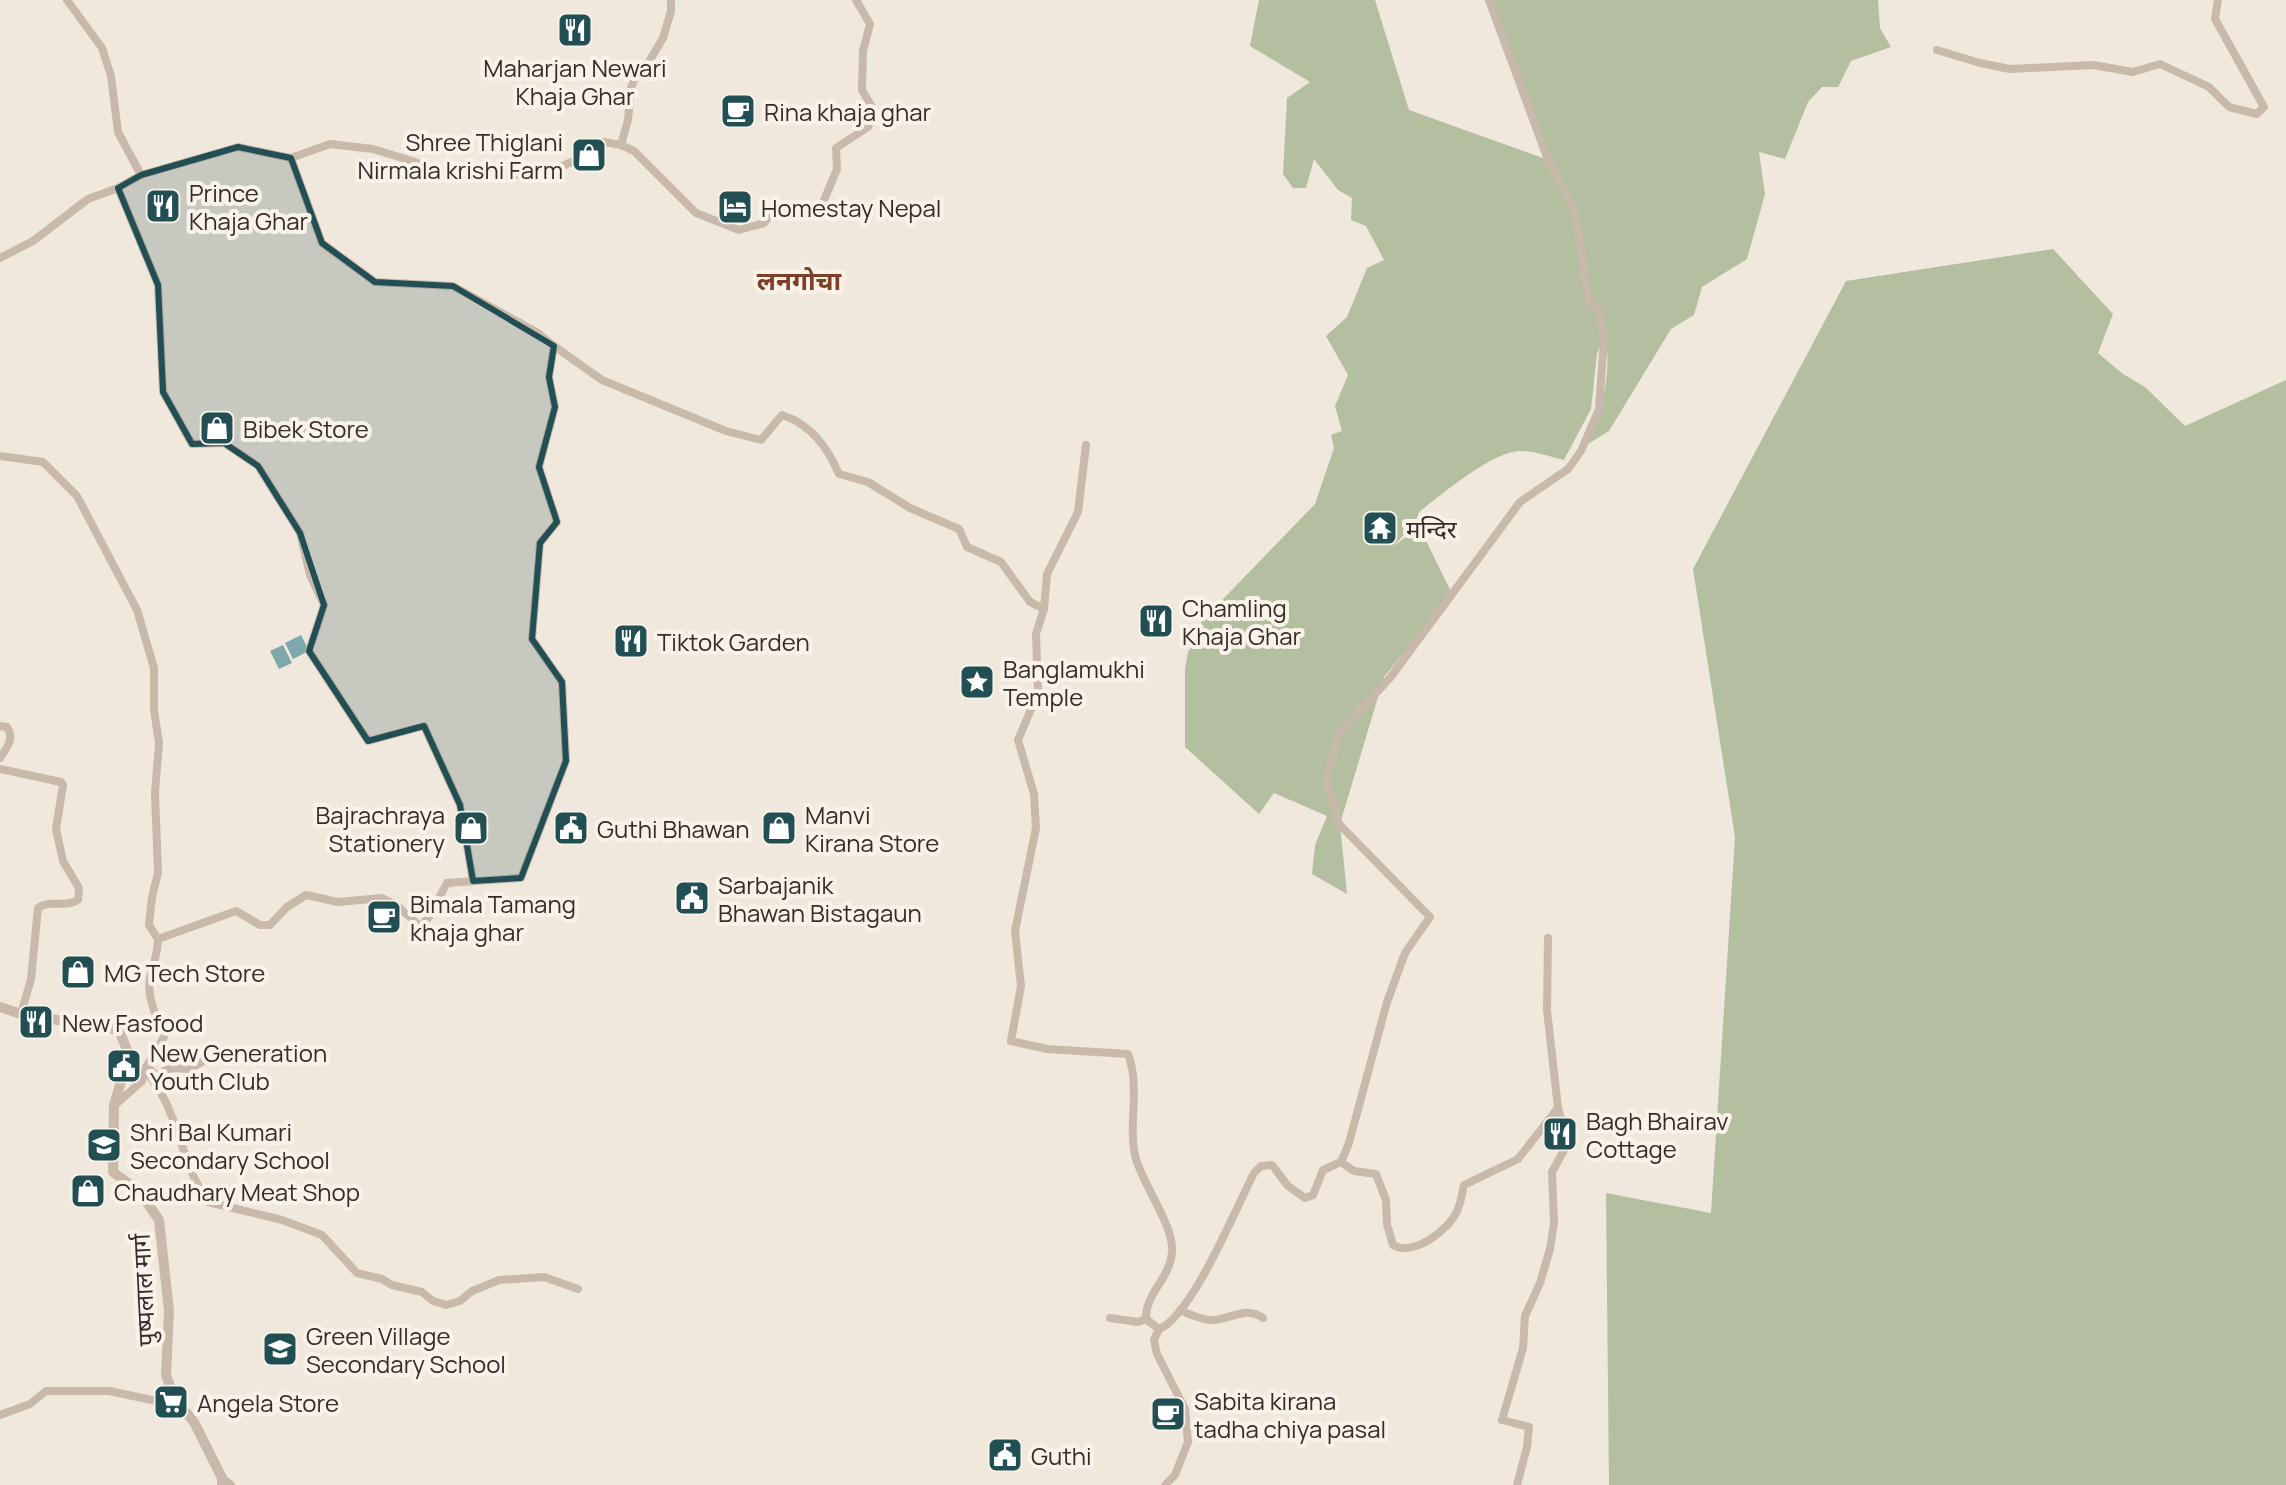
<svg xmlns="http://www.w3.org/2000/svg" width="2286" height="1485" viewBox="0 0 2286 1485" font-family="Manrope,'Noto Sans Devanagari',sans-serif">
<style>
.green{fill:#b3bf9e}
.water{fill:#7ea8ab}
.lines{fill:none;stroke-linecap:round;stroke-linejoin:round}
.minor{stroke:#c8b9aa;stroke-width:8}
.tertiary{stroke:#c8b9aa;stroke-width:10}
.marked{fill:#214f54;fill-opacity:0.2;stroke:#214f54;stroke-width:6;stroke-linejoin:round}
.labels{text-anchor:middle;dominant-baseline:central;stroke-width:8;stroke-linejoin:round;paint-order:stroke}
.poi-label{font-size:24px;fill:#362d29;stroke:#f8f2e9;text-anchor:start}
.street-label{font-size:24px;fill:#362d29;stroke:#f8f2e9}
.neighbourhood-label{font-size:26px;font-weight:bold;fill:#7f4028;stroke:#f8f2e9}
</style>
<rect width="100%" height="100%" fill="#f0e8dd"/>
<g class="green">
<path d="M1259,0H1375L1409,110L1548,160L1493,0H1878L1880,28L1891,47L1851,61L1838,87H1822L1808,102L1785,159L1759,152L1765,194L1747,259L1702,287L1694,315L1671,329L1609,431L1588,444C1601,412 1614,369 1604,334L1597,354L1591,409L1564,460C1550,457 1535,451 1521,451C1494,450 1441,495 1419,512L1416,521L1393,547L1419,526L1452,594L1384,677L1340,824L1347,894L1312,874L1315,845L1327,816L1274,793L1259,814L1185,747V668L1188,652L1199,636L1205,641L1201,622L1315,504L1334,448L1331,435L1342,431L1335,406L1348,375L1326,336L1347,317L1367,268L1384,260L1366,226L1351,220L1352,198L1338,190L1314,159L1306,188H1293L1283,174L1287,98L1310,82L1250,46Z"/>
<polygon points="2053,249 2113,314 2098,353 2123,374 2145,387 2185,426 2286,380 2286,1485 1609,1485 1606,1193 1711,1213 1735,837 1693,569 1846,281"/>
</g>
<g class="water">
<polygon points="301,635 309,651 293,659 285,643"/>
<polygon points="283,645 292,663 279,669 270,651"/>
</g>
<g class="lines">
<g class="minor">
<polyline points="67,0 102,48 111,76 118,132 141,175 238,147 291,158 330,144 373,149 444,171 508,176 548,172 574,161 604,142 621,145 634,151 696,213 739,230 764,223 774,210 796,208 820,210 837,169 836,148 868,127 873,109 862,90 863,51 870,24 856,0"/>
<polyline points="1937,50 1980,63 2010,69 2093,65 2133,72 2160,64 2209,87 2229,107 2257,114 2264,107 2215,19 2218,0"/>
<polyline points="621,145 628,120 631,88 636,76 647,65 663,38 671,11 671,0"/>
<polyline points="118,188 158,285 163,392 192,444 224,443 258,466 300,533 310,575 324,605 309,651 368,741 424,726 460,805 473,881"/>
<polyline points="0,258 33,241 88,199 118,188 141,175"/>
<path d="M554,346L602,380L726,431L761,440L782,415C812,425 827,447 839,474L868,482L910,508L959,529L967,547L1001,562L1030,602L1044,609L1036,634L1038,693L1018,740L1034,794L1036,828L1015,931L1021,986L1011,1041L1047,1049L1128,1054C1141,1088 1127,1126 1136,1159C1144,1186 1174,1227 1172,1251C1171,1278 1145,1293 1146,1319L1159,1329"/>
<polyline points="0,456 43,462 77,496 137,610 154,668 154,710 159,743 155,793 158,873 152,897 149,925 158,939"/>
<polyline points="1044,609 1047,574 1078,512 1086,445"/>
<path d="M0,726L7,727C15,739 7,747 0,758"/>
<path d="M0,769L61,782L63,785L56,829L63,861L79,888L78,900C66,908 50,899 38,908L31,979L21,1014"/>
<polyline points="147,1067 159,1077 164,1071 171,1068 190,1069 210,1057 249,1058"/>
<path d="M146,1068C150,1079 157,1085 162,1095C182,1131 183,1166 208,1202L282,1220L322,1235L357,1273L382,1279L392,1285L422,1292L433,1301L446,1305L460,1301L472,1291L499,1280L544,1277L578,1289"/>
<path d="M115,1105L142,1081L146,1067L164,1037C158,1020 146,997 150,978C153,964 158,954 158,939L236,911L260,925H270L287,907L306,895L338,902L382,898L396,905L420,926L429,917L447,883L521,878L566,761L562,682L532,639L540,543L557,522L539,467L555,407L549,377L554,346L538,333L453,286L375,282L322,243L291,158"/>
<path d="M1341,1162L1354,1171L1376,1174L1386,1200L1387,1224L1393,1245C1413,1257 1449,1230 1457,1211C1461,1203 1462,1193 1464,1185L1518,1159L1558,1108"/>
<path d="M1180,1310C1189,1314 1202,1320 1212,1320C1231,1320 1245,1305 1263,1318"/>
<polyline points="1110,1318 1138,1322 1146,1319"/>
<polyline points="0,1415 30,1404 46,1391 109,1391 157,1401 174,1398"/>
<polyline points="222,1478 231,1485"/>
<path d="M1165,1485L1175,1475L1188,1442L1185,1409L1157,1354L1154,1340L1159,1329C1192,1316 1236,1208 1254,1173L1261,1166L1272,1165L1288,1186L1305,1198L1313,1195L1323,1170L1341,1162L1349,1143L1387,1002L1405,953L1430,917L1339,824L1326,779L1339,733L1390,678L1520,502L1568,469L1581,451L1599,409L1604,338L1599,310L1589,301L1574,209L1548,160L1489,0"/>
<polyline points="1517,1485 1527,1447 1529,1427 1502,1420 1523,1348 1525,1316 1540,1283 1550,1249 1554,1223 1552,1172 1568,1143 1558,1108 1547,1010 1548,938"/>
</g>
<polyline class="tertiary" points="0,1007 21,1014 119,1030 129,1055 114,1105 113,1172 139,1191 159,1220 169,1311 166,1375 174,1398 194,1422 222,1478 222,1485"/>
</g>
<path class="marked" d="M238,147L291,158L322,243L375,282L453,286L554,346L549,377L555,407L539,467L557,522L540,543L532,639L562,682L566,761L521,878L473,881L460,805L424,726L368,741L309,651L324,605L300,533L258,466L224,443L192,444L163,392L158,285L118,188L141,175Z"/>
<defs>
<symbol id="restaurant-square" viewBox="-11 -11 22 22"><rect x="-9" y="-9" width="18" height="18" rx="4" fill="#214f54" stroke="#f8f2e9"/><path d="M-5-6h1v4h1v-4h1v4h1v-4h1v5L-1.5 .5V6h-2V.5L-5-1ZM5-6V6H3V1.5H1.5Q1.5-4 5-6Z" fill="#fff"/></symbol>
<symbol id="cafe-square" viewBox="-11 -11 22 22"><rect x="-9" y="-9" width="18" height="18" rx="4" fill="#214f54" stroke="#f8f2e9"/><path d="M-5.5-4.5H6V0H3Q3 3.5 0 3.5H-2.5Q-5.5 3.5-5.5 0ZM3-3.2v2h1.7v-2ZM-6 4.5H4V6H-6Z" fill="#fff"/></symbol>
<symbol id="shop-square" viewBox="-11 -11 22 22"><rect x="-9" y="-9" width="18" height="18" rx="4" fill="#214f54" stroke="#f8f2e9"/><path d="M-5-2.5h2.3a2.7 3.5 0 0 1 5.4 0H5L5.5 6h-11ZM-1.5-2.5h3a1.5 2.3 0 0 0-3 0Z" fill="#fff"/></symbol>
<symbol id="hotel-square" viewBox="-11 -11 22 22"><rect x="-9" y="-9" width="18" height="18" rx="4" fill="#214f54" stroke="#f8f2e9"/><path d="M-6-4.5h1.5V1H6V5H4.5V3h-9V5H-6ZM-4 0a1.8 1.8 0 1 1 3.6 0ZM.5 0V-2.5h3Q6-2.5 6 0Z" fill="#fff"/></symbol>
<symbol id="temple-square" viewBox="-11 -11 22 22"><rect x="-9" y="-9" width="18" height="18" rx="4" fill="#214f54" stroke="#f8f2e9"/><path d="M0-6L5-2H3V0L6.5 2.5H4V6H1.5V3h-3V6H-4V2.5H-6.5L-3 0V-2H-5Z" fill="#fff"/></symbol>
<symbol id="sight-square" viewBox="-11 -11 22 22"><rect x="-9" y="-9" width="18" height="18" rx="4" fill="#214f54" stroke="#f8f2e9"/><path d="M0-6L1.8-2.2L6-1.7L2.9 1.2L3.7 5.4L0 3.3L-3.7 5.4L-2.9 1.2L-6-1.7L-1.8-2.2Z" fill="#fff"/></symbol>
<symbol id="civic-square" viewBox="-11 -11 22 22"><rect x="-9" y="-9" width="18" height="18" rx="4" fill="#214f54" stroke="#f8f2e9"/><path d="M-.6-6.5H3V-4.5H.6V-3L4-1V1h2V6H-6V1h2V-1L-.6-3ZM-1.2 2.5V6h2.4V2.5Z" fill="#fff"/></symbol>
<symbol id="school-square" viewBox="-11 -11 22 22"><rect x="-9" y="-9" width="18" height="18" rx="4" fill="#214f54" stroke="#f8f2e9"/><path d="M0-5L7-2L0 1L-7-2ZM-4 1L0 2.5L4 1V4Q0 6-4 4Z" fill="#fff"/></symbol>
<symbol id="supermarket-square" viewBox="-11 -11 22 22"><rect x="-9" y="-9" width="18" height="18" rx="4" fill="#214f54" stroke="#f8f2e9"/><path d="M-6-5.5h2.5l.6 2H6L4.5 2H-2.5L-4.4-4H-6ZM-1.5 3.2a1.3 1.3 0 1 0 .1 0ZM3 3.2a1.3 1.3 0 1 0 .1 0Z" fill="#fff"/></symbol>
</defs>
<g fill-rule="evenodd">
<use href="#restaurant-square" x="555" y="10" width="40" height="40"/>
<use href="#cafe-square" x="718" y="91" width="40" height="40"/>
<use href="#shop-square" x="569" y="135" width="40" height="40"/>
<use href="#restaurant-square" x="143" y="186" width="40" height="40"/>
<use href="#hotel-square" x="715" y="187" width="40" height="40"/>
<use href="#shop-square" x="197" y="408" width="40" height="40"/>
<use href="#temple-square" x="1360" y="508" width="40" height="40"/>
<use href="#restaurant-square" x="1136" y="601" width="40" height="40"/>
<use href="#restaurant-square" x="611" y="621" width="40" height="40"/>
<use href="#sight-square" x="957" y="662" width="40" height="40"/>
<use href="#shop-square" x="451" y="808" width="40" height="40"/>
<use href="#civic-square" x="551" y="808" width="40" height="40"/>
<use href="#shop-square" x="759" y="808" width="40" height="40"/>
<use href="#civic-square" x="672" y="878" width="40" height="40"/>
<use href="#cafe-square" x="364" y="897" width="40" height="40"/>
<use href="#shop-square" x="58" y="952" width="40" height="40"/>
<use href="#restaurant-square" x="16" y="1002" width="40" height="40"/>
<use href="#civic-square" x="104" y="1046" width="40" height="40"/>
<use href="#restaurant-square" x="1540" y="1114" width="40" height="40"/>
<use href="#school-square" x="84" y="1125" width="40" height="40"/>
<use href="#shop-square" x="68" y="1171" width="40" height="40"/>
<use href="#school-square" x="260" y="1329" width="40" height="40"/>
<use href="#supermarket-square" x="151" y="1382" width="40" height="40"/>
<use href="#cafe-square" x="1148" y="1394" width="40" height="40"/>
<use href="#civic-square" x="985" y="1435" width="40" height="40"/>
</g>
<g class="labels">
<g class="poi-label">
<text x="575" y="67" text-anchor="middle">Maharjan Newari<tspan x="575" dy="28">Khaja Ghar</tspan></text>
<text x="764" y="111">Rina khaja ghar</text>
<text x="563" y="141" text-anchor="end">Shree Thiglani<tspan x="563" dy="28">Nirmala krishi Farm</tspan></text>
<text x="189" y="192">Prince<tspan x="189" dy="28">Khaja Ghar</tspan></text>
<text x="761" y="207">Homestay Nepal</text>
<text x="243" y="428">Bibek Store</text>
<text x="1406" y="528">मन्दिर</text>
<text x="1182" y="607">Chamling<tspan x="1182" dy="28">Khaja Ghar</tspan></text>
<text x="657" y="641">Tiktok Garden</text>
<text x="1003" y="668">Banglamukhi<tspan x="1003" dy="28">Temple</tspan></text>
<text x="445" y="814" text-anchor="end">Bajrachraya<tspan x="445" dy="28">Stationery</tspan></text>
<text x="805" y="814">Manvi<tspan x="805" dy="28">Kirana Store</tspan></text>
<text x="597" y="828">Guthi Bhawan</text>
<text x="718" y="884">Sarbajanik<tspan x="718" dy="28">Bhawan Bistagaun</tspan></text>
<text x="410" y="903">Bimala Tamang<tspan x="410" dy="28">khaja ghar</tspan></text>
<text x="104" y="972">MG Tech Store</text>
<text x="62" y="1022">New Fasfood</text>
<text x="150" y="1052">New Generation<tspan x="150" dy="28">Youth Club</tspan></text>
<text x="1586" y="1120">Bagh Bhairav<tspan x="1586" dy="28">Cottage</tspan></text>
<text x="130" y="1131">Shri Bal Kumari<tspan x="130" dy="28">Secondary School</tspan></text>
<text x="114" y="1191">Chaudhary Meat Shop</text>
<text x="306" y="1335">Green Village<tspan x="306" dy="28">Secondary School</tspan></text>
<text x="1194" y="1400">Sabita kirana<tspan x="1194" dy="28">tadha chiya pasal</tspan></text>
<text x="197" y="1402">Angela Store</text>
<text x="1031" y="1455">Guthi</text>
</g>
<g class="street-label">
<text transform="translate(143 1290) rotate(-93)">पुष्पलाल मार्ग</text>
</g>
<g class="neighbourhood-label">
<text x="799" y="280">लनगोचा</text>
</g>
</g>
</svg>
